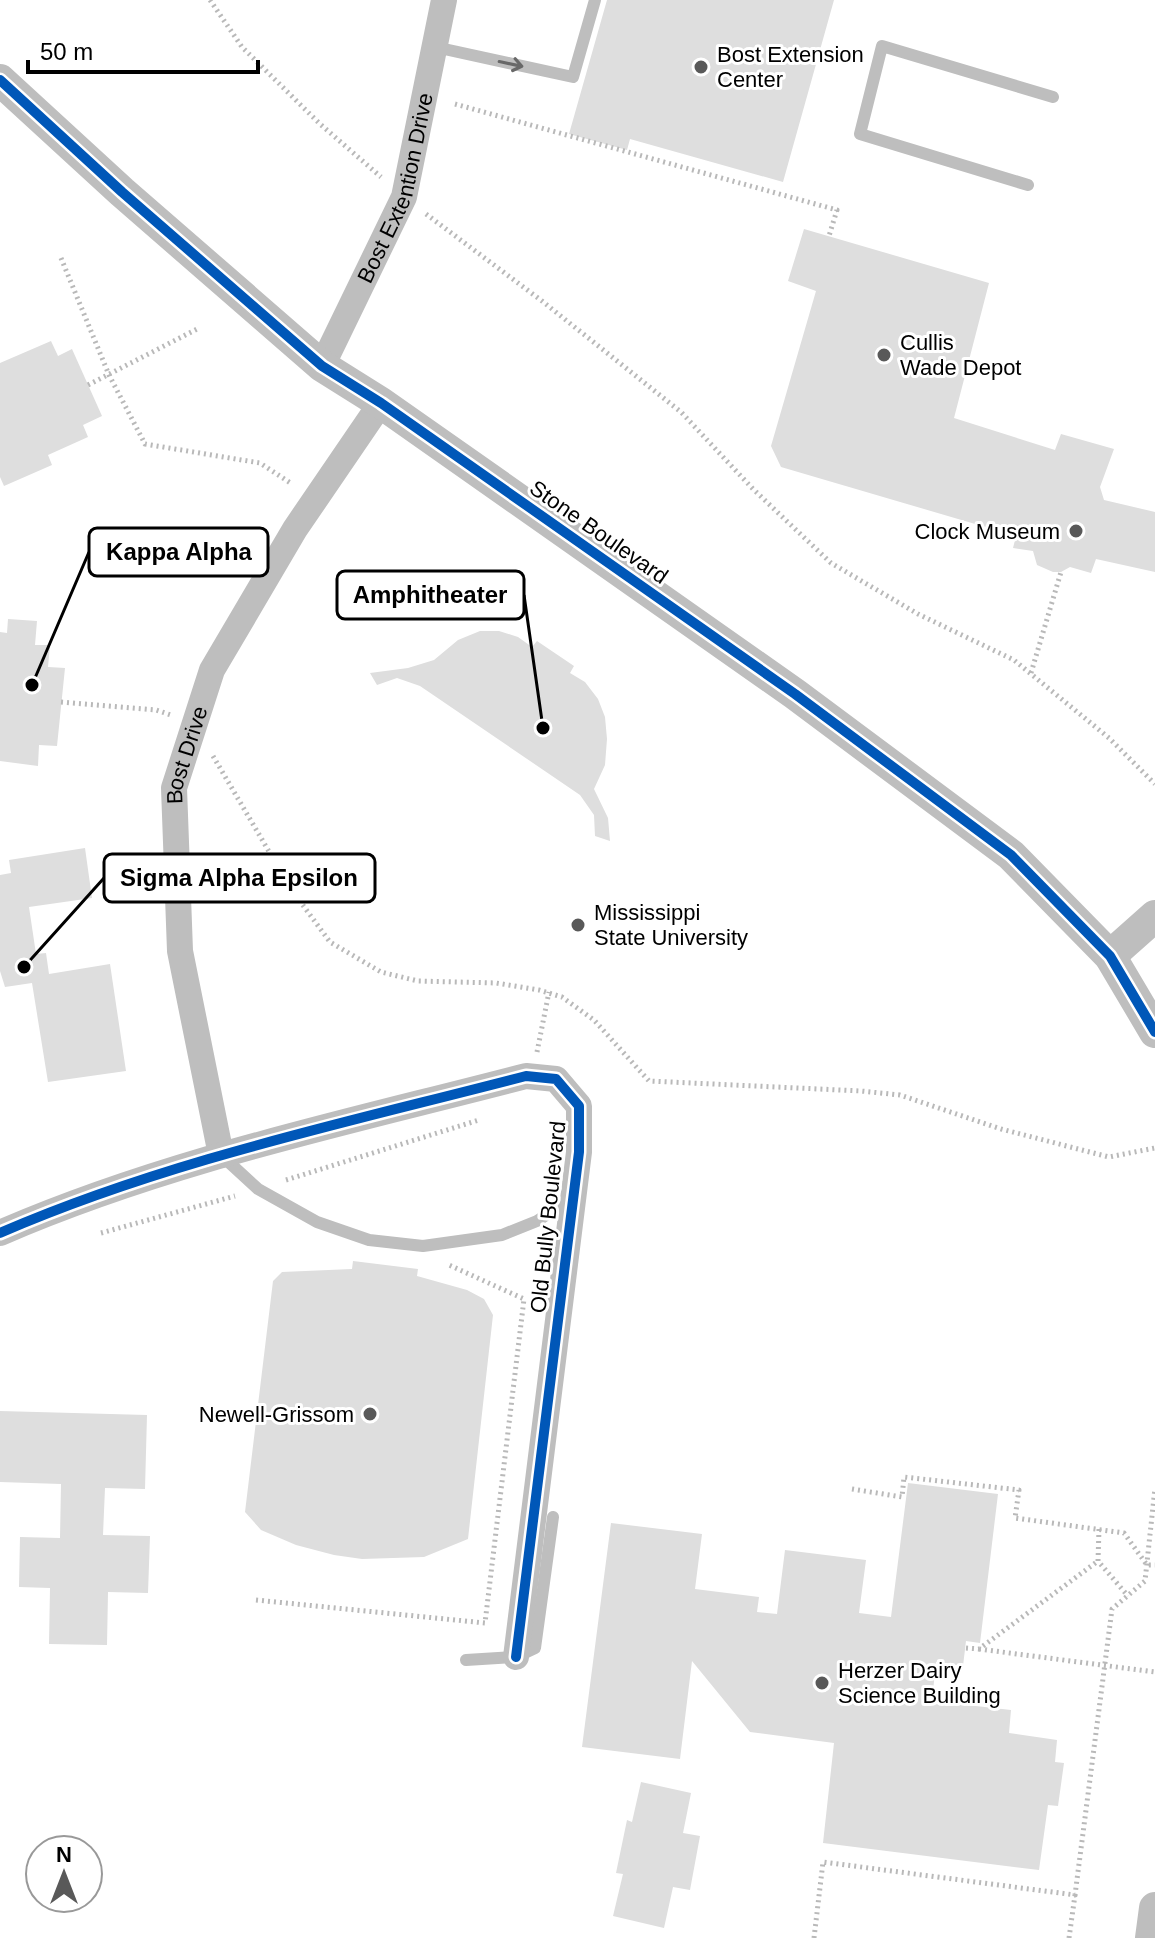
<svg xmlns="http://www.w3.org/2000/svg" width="1155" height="1938" viewBox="0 0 1155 1938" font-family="Arial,sans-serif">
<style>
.building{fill:#dedede}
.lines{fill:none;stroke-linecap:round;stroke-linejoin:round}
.path{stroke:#b9b9b9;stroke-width:5;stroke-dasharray:2 4;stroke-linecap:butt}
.service{stroke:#bebebe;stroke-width:12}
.minor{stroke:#bebebe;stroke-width:26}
.tertiary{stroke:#bebebe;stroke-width:32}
.cycleway-casing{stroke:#fff;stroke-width:15}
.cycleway{stroke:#0057b8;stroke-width:10}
.oneway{stroke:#686868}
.poi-dot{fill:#595959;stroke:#fff;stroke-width:3}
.labels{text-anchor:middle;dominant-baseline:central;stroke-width:6;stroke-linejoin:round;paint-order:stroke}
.poi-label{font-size:22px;fill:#000;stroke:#fff;text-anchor:start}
.street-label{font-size:22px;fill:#000;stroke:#fff}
.leader{fill:none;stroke:#000;stroke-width:3}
.callout-dot{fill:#000;stroke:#fff;stroke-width:3}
.callout{fill:#fff;stroke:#000;stroke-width:3}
.callout-label{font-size:24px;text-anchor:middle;font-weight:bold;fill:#000}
</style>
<rect width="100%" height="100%" fill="#fff"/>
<g class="building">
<polygon points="607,0 834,0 783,182 630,139 627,150 569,134"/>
<polygon points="804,229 989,283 954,418 1055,450 1061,434 1114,449 1100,487 1104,500 1155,512 1155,572 1096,559 1091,573 1070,567 1061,572 1053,572 1037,565 1033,551 1013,548 1016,536 781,467 771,446 816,291 788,281"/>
<polygon points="51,341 58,356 72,349 102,416 83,425 88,437 48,455 52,465 4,486 0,477 0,363"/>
<polygon points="8,619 37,621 35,645 50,645 48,667 65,668 57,746 39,745 38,766 0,761 0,632 7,633"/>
<polygon points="480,631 499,631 518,637 532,647 537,641 574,666 570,673 585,682 598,699 605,717 607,739 605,765 594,789 608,818 610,841 595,836 594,815 580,795 420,686 397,678 377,685 370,673 408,668 434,660 458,640"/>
<polygon points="85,848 92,898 29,907 36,954 46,953 49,974 110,964 126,1071 48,1082 32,983 5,987 0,971 0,875 11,873 9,860"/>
<polygon points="353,1261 418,1269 417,1276 467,1290 484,1299 493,1315 468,1539 424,1557 362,1559 334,1555 296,1545 261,1530 245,1512 273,1281 282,1272 352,1269"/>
<polygon points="0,1411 147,1415 145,1489 105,1488 103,1535 150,1536 148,1593 108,1592 107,1645 49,1644 50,1588 19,1587 20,1537 60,1538 61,1484 0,1482"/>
<polygon points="908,1483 998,1494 980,1643 966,1641 963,1666 936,1662 932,1701 1011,1710 1009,1733 1057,1740 1055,1762 1064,1763 1058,1806 1048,1805 1039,1870 823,1843 834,1743 750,1732 692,1661 680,1759 582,1747 611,1523 702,1534 695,1589 759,1597 757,1612 777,1614 785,1550 866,1560 859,1613 891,1617"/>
<polygon points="641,1782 691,1793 683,1833 700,1836 690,1890 673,1887 664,1928 613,1916 623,1874 616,1873 627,1820 632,1822"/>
</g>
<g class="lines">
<g class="path">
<polyline points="210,0 242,47 320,124 381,177"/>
<polyline points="455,104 837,210 829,236"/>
<polyline points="426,214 542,301 681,412 753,489 831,563 918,614 1014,660 1109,738 1155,784"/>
<polyline points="61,258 109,375 145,444 260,463 292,484"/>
<polyline points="88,385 199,328"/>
<polyline points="1031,673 1061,572"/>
<polyline points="61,702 156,710 171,715"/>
<polyline points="213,756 291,889 330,942 381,972 418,981 496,983 539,990 562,997 594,1020 649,1081 861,1091 900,1095 1001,1129 1109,1157 1155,1148"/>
<polyline points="537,1052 549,992"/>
<polyline points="286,1180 479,1120"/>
<polyline points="101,1233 235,1196"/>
<polyline points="852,1489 902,1497 904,1477 1019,1490 1015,1518 1124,1533 1147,1565 1155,1565"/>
<polyline points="1099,1529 1098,1561 1128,1596"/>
<polyline points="256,1600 485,1623 524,1299 449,1265"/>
<polyline points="966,1648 979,1649 1098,1561"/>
<polyline points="979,1649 1155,1672"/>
<polyline points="814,1938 823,1862 1075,1895 1112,1609 1145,1581 1155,1488"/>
<polyline points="1069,1938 1075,1895"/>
</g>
<g class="service">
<polyline points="435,47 573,77 595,0"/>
<polyline points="1028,185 860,134 882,46 1053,97"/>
<polyline points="221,1155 258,1189 317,1222 369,1240 423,1246 502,1235 537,1221 571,1199"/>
<polyline points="466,1660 516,1657 535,1648 553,1517"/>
</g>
<g class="minor">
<path id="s1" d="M322,366L404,197L444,0"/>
<path id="s2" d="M221,1155L180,951L174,788L212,670L295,529L381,403"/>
<path d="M0,1233C168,1160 350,1122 526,1076L556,1079L579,1106V1152L516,1657"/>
</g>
<g class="tertiary">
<polyline points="0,80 122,192 322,366 381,403 795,694 1011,855 1110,956 1155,1032"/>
<polyline points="1110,956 1155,916"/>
<polyline points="1151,1938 1155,1908"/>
</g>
<defs>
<g id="cycleway">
<polyline points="0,80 122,192 322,366 381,403 795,694 1011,855 1110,956 1155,1032"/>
<path d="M0,1233C168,1160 350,1122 526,1076L556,1079L579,1106V1152L516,1657"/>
</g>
</defs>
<use href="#cycleway" class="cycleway-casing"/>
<use href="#cycleway" class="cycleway"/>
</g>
<defs><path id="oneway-shaft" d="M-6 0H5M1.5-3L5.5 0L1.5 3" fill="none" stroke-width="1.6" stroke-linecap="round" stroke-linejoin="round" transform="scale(2)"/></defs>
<use class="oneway" href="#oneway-shaft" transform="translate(511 64) rotate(12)"/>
<g class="poi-dot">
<circle cx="701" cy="67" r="8"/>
<circle cx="884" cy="355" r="8"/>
<circle cx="1076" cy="531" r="8"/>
<circle cx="578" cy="925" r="8"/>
<circle cx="370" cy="1414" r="8"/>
<circle cx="822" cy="1683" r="8"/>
</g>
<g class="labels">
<g class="poi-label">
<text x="717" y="54">Bost Extension<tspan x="717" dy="25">Center</tspan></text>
<text x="900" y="342">Cullis<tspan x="900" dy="25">Wade Depot</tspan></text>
<text x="1060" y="531" text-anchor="end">Clock Museum</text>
<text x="594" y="912">Mississippi<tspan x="594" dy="25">State University</tspan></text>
<text x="354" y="1414" text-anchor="end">Newell-Grissom</text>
<text x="838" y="1670">Herzer Dairy<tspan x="838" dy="25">Science Building</tspan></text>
</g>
<g class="street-label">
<text stroke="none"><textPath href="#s1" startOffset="194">Bost Extention Drive</textPath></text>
<text transform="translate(599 532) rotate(35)">Stone Boulevard</text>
<text stroke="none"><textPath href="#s2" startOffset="406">Bost Drive</textPath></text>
<text transform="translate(548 1217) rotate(-84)">Old Bully Boulevard</text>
</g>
</g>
<path class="leader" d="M32 685L89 552M543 728L524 595M24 967L104 878"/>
<g class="callout-dot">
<circle cx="32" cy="685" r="8"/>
<circle cx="543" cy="728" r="8"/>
<circle cx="24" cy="967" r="8"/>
</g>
<g class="callout">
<rect x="89" y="528" width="179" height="48" rx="8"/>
<rect x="337" y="571" width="187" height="48" rx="8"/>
<rect x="104" y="854" width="271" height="48" rx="8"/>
</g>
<g class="callout-label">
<text x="179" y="560">Kappa Alpha</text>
<text x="430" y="603">Amphitheater</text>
<text x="239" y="886">Sigma Alpha Epsilon</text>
</g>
<g transform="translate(64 1874)"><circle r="38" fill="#ffffff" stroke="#999999" stroke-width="2"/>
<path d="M0-6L14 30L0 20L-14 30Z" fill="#595959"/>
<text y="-12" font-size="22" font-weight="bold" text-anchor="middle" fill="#000000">N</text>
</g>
<path d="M28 60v12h230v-12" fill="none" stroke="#000000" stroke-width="4"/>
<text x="40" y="60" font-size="24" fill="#000000" stroke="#ffffff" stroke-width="6" paint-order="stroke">50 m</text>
</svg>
